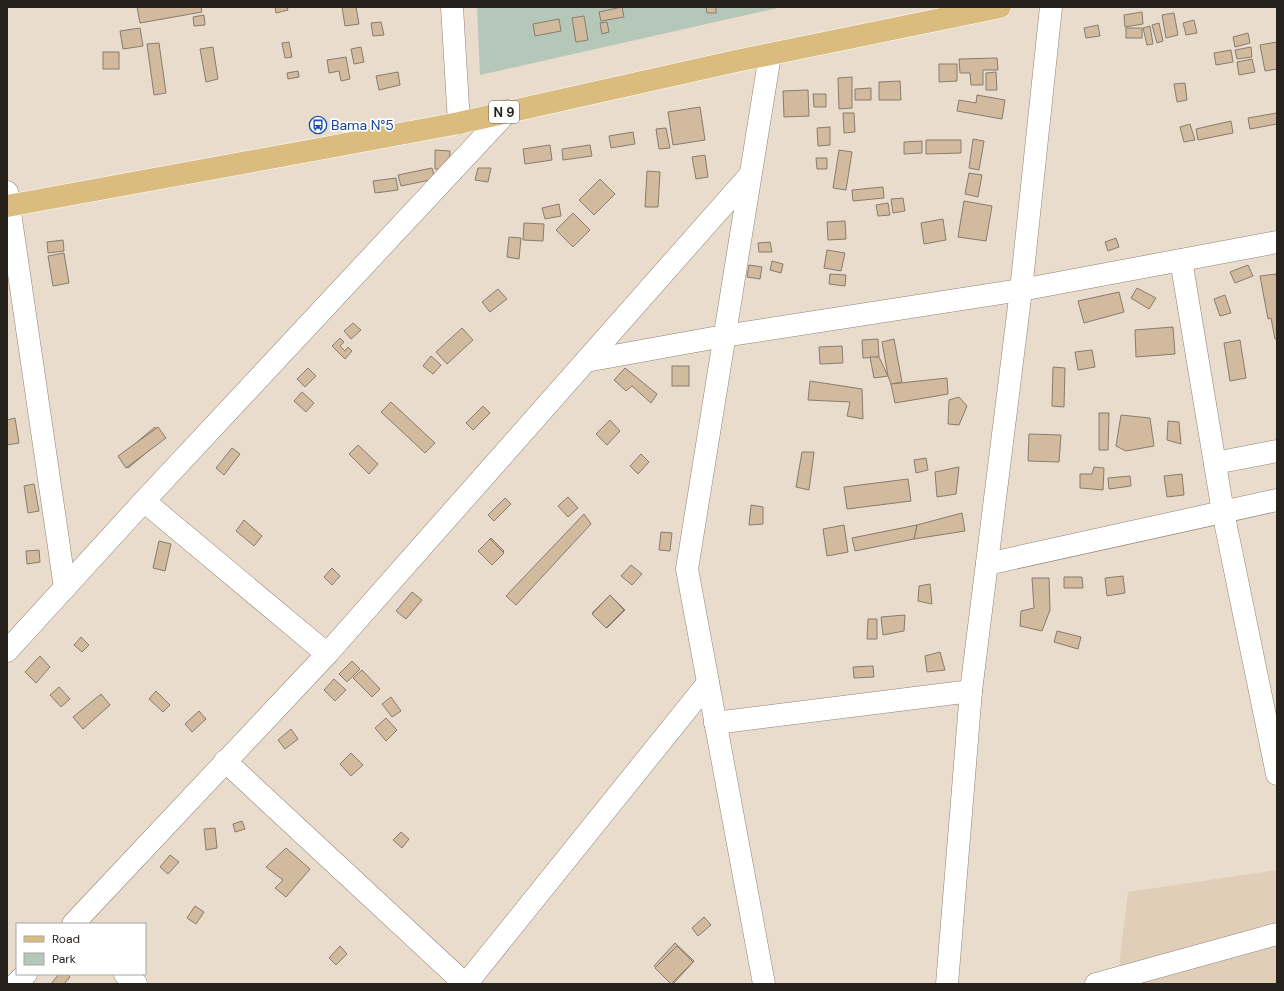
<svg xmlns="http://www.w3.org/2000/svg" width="1284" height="991" viewBox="0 0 1284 991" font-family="'DM Sans',sans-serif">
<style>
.built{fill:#e1ceb9}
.green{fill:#b5c7b9}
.building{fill:#d1ba9e;stroke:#887c6e}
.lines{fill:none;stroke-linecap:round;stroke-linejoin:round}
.minor-casing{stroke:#8f8375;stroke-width:23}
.major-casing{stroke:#fff;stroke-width:23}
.minor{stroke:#fff;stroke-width:22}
.major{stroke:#dabc7f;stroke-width:22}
.labels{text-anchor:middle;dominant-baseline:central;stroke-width:3.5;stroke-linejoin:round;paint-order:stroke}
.shield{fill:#fff;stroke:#67645f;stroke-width:1}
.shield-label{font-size:13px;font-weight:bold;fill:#26211b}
.transit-label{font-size:14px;fill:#164399;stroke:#fff;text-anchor:start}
</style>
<rect width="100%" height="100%" fill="#e9dccc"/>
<polygon class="built" points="1277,870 1277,984 1117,984 1128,892"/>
<polygon class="green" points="477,7 782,7 480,75"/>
<g class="building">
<polygon points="137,7 201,7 202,12 140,23"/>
<polygon points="275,7 287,7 288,10 276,13"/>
<polygon points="342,7 356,7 359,24 345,26"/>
<polygon points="622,7 624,17 601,21 599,12"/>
<polygon points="706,7 716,7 716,13 707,13"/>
<polygon points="1142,12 1143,24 1125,27 1124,15"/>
<polygon points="1174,13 1178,35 1166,38 1162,15"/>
<polygon points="204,15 205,25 194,26 193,17"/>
<polygon points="584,16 588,40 576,42 572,18"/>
<polygon points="559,19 561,31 535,36 533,24"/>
<polygon points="1194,20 1197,33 1186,35 1183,23"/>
<polygon points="381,22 384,35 373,36 371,23"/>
<polygon points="607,22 609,32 602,34 600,23"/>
<polygon points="1159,23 1163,41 1157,43 1152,25"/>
<polygon points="1098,25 1100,36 1086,38 1084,28"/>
<polygon points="1150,26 1153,44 1147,45 1143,28"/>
<polygon points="140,28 143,46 123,49 120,31"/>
<rect x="1126" y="28" width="16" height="10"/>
<polygon points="1248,33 1250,43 1235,47 1233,37"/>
<polygon points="289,42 292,57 285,58 282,43"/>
<polygon points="1277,42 1277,69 1265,71 1260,45"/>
<polygon points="159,43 166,93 154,95 147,44"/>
<polygon points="213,47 218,79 206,82 200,49"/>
<polygon points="361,47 364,62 354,64 351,49"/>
<polygon points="1251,47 1252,57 1237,59 1235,50"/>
<polygon points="1231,50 1233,62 1216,65 1214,53"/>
<rect x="103" y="52" width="16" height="17"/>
<polygon points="346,57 350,79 341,81 339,71 329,73 327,60"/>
<polygon points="997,58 998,70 983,70 983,85 971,85 970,73 960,73 959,59"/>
<polygon points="1252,59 1255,72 1239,75 1237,62"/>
<polygon points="939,64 957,64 957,81 939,82"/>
<polygon points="298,71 299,77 288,79 287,73"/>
<polygon points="398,72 400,85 379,90 376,76"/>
<polygon points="996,72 997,90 986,90 986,73"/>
<polygon points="852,77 852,108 839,109 838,78"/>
<polygon points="900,81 901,100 879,100 879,82"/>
<polygon points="1185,83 1187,100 1177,102 1174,84"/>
<polygon points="871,88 871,100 855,100 855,89"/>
<polygon points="808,90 809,116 784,117 783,91"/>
<polygon points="813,94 826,94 826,107 814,107"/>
<polygon points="977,95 1005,100 1002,119 957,111 959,100 976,103"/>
<polygon points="700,107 705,140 673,145 668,112"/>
<polygon points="843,113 854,113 855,132 844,133"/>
<polygon points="1277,113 1277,124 1250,129 1248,118"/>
<polygon points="1231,121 1233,133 1198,140 1196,129"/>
<polygon points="1190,124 1195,140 1184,142 1180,127"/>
<polygon points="830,127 830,145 818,146 817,128"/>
<polygon points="666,128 670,148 659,149 656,129"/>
<polygon points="633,132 635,144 611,148 609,136"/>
<polygon points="973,139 984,141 979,170 969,168"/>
<polygon points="926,140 961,140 961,153 926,154"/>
<polygon points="922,141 922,153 904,154 904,142"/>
<polygon points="550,145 552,160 525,164 523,149"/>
<polygon points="590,145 592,156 563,160 562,149"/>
<polygon points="435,150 450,151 449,169 435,169"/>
<polygon points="839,150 852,152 846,190 833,188"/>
<polygon points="705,155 708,177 696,179 692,157"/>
<polygon points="816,158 827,158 827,169 817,169"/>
<polygon points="432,168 435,179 401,186 398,175"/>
<polygon points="478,168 491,168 488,182 475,180"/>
<polygon points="647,171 660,172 658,207 645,207"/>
<polygon points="969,173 982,175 978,197 965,194"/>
<polygon points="396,178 398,190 375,193 373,181"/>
<polygon points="600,179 615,194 594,215 579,200"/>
<polygon points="883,187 884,198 853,201 852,190"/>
<polygon points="903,198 905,211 893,213 891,199"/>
<polygon points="964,201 992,206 986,241 958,237"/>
<polygon points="888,203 890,215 878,216 876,205"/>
<polygon points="559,204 561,216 545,219 542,208"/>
<polygon points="573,213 590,230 573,247 556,230"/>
<polygon points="943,219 946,240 924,244 921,223"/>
<polygon points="845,221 846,239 828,240 827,222"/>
<polygon points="524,223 544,224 543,241 523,240"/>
<polygon points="509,237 521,238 519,259 507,257"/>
<polygon points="1116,238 1119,247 1108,251 1105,242"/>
<polygon points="63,240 64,251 48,253 47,242"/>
<polygon points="770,242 772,252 759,252 758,243"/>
<polygon points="827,250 845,253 841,271 824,268"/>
<polygon points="64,253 69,283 53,286 48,256"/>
<polygon points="772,261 783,264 781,273 770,270"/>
<polygon points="749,265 762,267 760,279 747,277"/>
<polygon points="1248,265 1253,276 1235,283 1230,272"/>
<polygon points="830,274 846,275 845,286 829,284"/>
<polygon points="1276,274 1277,282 1277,339 1275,339 1271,318 1268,319 1260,276"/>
<polygon points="1137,288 1156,298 1149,309 1131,298"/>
<polygon points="498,289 507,299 490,312 482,302"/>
<polygon points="1119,292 1124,312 1084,323 1078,301"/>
<polygon points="1225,295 1231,313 1220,316 1214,299"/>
<polygon points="353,323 361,330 351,339 344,331"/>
<polygon points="1173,327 1175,354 1136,357 1135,330"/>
<polygon points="462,328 473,340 447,364 436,352"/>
<polygon points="340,338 344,342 340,346 345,351 348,347 352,351 345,359 332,346"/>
<polygon points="878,339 879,357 863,358 862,340"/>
<polygon points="894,339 902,382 891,384 888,376 882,342"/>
<polygon points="1240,340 1246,378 1230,381 1224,343"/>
<polygon points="842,346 843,363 820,364 819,347"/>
<polygon points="1092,350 1095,367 1078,370 1075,352"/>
<polygon points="431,356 441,365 433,374 423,366"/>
<polygon points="870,357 879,357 888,376 874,378"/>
<rect x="672" y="366" width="17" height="20"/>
<polygon points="1053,367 1065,368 1064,407 1052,406"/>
<polygon points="308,368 316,376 305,387 297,379"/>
<polygon points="625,368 657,394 651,403 632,386 626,391 614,380"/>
<polygon points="947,378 948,394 895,403 891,384"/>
<polygon points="810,381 862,389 863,419 847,416 850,402 808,400"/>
<polygon points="302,392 314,403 306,412 294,401"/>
<polygon points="959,397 967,406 959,425 948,424 949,400"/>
<polygon points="391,402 435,443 425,453 381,412"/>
<polygon points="483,406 490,413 473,430 466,423"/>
<polygon points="1099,413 1109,413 1108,450 1099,450"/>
<polygon points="1121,415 1150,418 1154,446 1126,451 1116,446"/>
<polygon points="15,418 19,443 7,445 7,420"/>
<polygon points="610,420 620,431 607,445 596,434"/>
<polygon points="1168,421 1179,422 1181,444 1167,440"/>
<polygon points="155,427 164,438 128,468 119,457"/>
<polygon points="158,427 166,438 126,468 118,456"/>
<polygon points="1029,434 1061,435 1059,462 1028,461"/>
<polygon points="358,445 378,464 369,474 349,454"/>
<polygon points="232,448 240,454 224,475 216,468"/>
<polygon points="802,452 814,452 809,490 796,487"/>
<polygon points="641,454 649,462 638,474 630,466"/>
<polygon points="926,458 928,470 916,473 914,460"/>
<polygon points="959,467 956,494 937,497 935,472"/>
<polygon points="1094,467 1104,468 1103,490 1080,488 1080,474 1092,474"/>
<polygon points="1182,474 1184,495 1167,497 1164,476"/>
<polygon points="1130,476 1131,486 1109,489 1108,478"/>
<polygon points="908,479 911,501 847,509 844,487"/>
<polygon points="34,484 39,511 28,513 24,486"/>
<polygon points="568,497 578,508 568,517 558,506"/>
<polygon points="505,498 511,504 494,521 488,515"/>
<polygon points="751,505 763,507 763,524 749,525"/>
<polygon points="962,513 965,531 914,539 917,525"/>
<polygon points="584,514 591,524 516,605 506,596"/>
<polygon points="244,520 262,536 254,546 236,531"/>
<polygon points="844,525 848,552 827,556 823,529"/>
<polygon points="917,525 914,539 855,551 852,538"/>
<polygon points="661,532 672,533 670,551 659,550"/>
<polygon points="491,538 504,551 491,564 478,551"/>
<polygon points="490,539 504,553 492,565 478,551"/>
<polygon points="159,541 171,544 165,571 153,568"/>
<polygon points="39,550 40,562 27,564 26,551"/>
<polygon points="631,565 642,574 632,585 621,576"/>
<polygon points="332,568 340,576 332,585 324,577"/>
<polygon points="1123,576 1125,593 1107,596 1105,578"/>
<polygon points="1064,577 1082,577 1083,588 1064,588"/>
<polygon points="1032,578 1049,578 1050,610 1042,631 1020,626 1021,611 1034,608"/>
<polygon points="930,584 932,604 918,601 919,586"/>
<polygon points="412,592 422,600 406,619 396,611"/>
<polygon points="610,595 625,610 607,628 592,613"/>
<polygon points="610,595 624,610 606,628 592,614"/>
<polygon points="905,615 904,631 883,635 881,617"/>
<polygon points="868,619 877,619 877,639 867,639"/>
<polygon points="1057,631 1081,637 1078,649 1054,642"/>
<polygon points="81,637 89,645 82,652 74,645"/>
<polygon points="940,652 945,670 927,672 925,656"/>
<polygon points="40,656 50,667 36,683 25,672"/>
<polygon points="352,661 360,669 347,682 339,674"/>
<polygon points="873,666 874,677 854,678 853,667"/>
<polygon points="362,670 380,689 372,697 353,678"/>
<polygon points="334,679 346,690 335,701 324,690"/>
<polygon points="59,687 70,699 61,707 50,695"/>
<polygon points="156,691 170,705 163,712 149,699"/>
<polygon points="101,694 110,705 83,729 73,717"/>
<polygon points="391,697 401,711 392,717 382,704"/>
<polygon points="199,711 206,719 192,732 185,724"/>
<polygon points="386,718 397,730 386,741 375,728"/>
<polygon points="291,729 298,739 285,749 278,740"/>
<polygon points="351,753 363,765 351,776 340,764"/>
<polygon points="242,821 245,829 235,832 233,824"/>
<polygon points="215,828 217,848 206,850 204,829"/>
<polygon points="401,832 409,839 402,848 393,840"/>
<polygon points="286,848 310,869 286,897 275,888 283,880 266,867"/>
<polygon points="170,855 179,862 168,874 160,867"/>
<polygon points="195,906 204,912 196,924 187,918"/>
<polygon points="704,917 711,925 698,936 692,928"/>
<polygon points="675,943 694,961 673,984 654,966"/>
<polygon points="340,946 347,954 336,965 329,958"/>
<polygon points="677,946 693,962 671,984 655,968"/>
<polygon points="59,974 67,974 70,977 64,984 51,984"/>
</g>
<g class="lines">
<defs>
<g id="minor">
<polyline points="452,7 459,123"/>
<polyline points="7,192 65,588"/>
<polyline points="1181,260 1223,512 1277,774"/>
<polyline points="586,361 724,336 1021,290 1277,242"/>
<polyline points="1215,463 1277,451"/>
<polyline points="144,501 327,654"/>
<polyline points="987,564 1277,500"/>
<polyline points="7,651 144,501 508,111"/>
<polyline points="715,723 971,691"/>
<polyline points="225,761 465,984"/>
<polyline points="73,924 327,654 750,175"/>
<polyline points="125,974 136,984"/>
<polyline points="16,984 26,974"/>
<polyline points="466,984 708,683"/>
<polyline points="764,984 687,569 770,55"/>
<polyline points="947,984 971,691 1021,290 1051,7"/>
<polyline points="1096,984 1277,934"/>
</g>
<polyline id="major" points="7,206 319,149 459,123 736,61 1000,7"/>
</defs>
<use href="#minor" class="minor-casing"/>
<use href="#major" class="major-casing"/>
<use href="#minor" class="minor"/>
<use href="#major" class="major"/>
</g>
<defs>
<symbol id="bus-ring" viewBox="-11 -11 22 22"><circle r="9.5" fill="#fff" stroke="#1a4fb4" stroke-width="1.5"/><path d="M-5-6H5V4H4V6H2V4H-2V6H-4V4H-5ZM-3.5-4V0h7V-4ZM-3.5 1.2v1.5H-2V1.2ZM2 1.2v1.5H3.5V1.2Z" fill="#1a4fb4"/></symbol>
</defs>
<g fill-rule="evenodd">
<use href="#bus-ring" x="308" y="115" width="20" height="20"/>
</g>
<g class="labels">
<rect class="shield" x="489" y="101" width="30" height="22" rx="3"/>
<g class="shield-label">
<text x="504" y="112">N 9</text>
</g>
<g class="transit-label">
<text x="331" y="125">Bama N°5</text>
</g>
</g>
<rect width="1284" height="991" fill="none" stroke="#26211b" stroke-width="16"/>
<rect x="16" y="923" width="130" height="52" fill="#ffffff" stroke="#a8a6a4"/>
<rect x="24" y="936" width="20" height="6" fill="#dabc7f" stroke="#a8a6a4"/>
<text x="52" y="943" font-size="12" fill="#26211b">Road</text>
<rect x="24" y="953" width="20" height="12" fill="#b5c7b9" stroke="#a8a6a4"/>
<text x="52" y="963" font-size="12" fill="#26211b">Park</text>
</svg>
